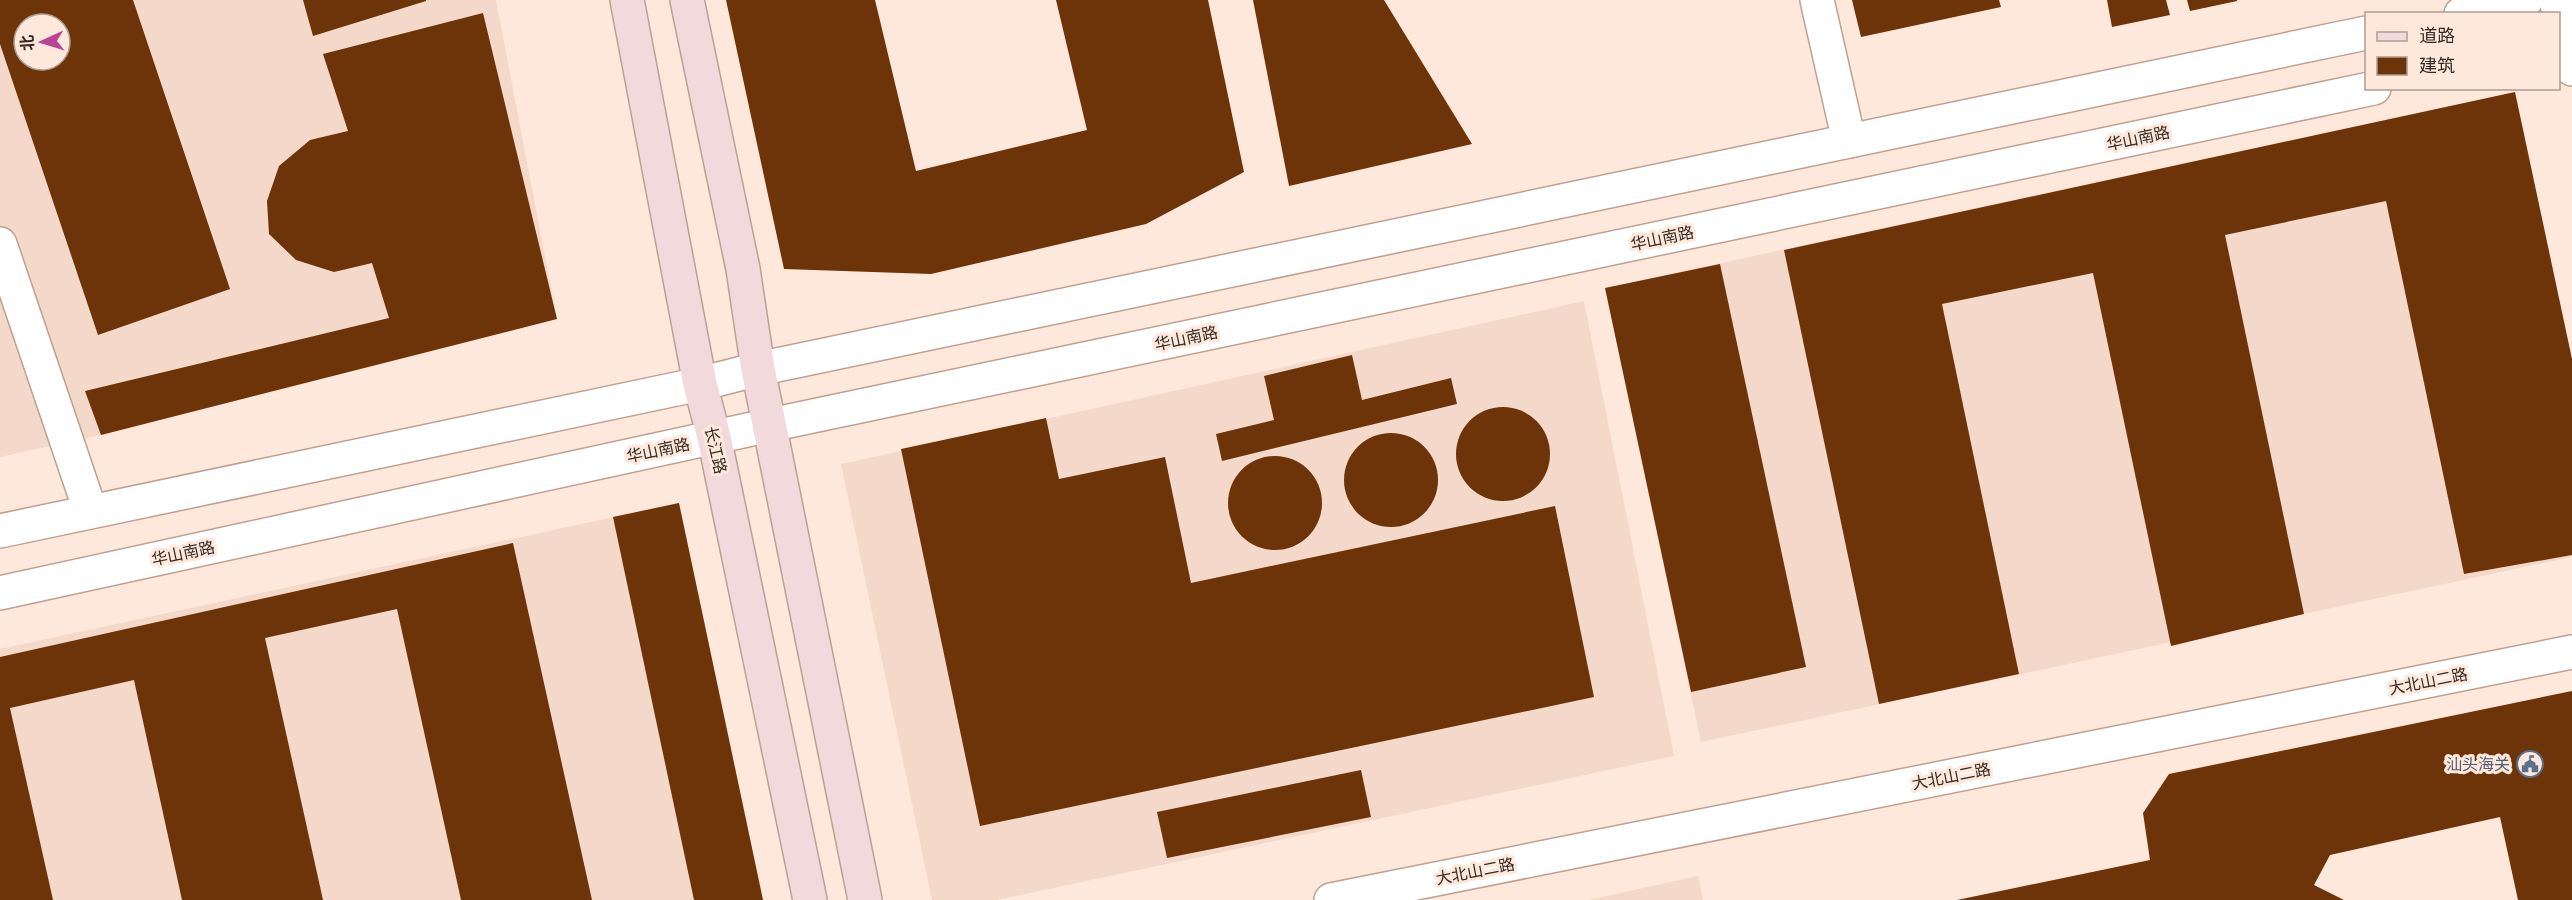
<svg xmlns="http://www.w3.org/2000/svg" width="2572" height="900" viewBox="0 0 2572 900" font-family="'PT Serif','Noto Sans SC',serif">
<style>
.built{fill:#f4d8c9;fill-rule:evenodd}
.building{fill:#6d3309;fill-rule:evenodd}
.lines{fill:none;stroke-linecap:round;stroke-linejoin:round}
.minor-casing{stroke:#bca193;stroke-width:36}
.tertiary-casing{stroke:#bca193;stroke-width:36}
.secondary-casing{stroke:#bca193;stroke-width:36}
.minor{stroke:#fff;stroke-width:33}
.tertiary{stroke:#fff;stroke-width:33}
.secondary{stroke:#f2dadc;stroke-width:33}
.labels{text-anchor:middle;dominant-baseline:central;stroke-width:6;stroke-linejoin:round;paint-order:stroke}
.street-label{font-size:16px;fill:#342a24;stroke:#fee8db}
.service-label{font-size:16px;fill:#4e5e75;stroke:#fee8db;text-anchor:end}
</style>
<rect width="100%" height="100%" fill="#fee8db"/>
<g class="built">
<path d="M0,0H496L557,319L101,435L0,457ZM24,24H60V60H24Z"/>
<polygon points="2515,92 2572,359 2572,557 1701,742 1605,288"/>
<polygon points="1584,301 1674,756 997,900 932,900 841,464"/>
<polygon points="679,503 763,900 0,900 0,649"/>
<polygon points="1698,876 1703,900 1588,900"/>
</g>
<g class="building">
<path d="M0,0H133L230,289L98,335L0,44ZM24,24H60V60H24Z"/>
<polygon points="303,0 426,0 426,1 313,36"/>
<polygon points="726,0 875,0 916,171 1087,130 1056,0 1208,0 1244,172 1146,224 931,274 784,269"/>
<polygon points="1253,0 1384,0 1472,144 1289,186"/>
<polygon points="1852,0 1999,0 2001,7 1861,37"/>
<polygon points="2107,0 2166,0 2170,15 2112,27"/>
<polygon points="2187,0 2237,0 2237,1 2190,11"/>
<polygon points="483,13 557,319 101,435 85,391 389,318 372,263 334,272 296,260 269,234 267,201 279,166 310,140 348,131 323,54"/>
<polygon points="2515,92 2572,359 2572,555 2464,574 2386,201 2225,235 2304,614 2171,646 2093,273 1942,304 2019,674 1879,704 1784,250"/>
<polygon points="1720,264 1806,667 1691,692 1605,288"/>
<polygon points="1352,355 1362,400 1451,378 1457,404 1222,461 1216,434 1274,420 1264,376"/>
<circle cx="1503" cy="454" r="47"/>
<polygon points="1046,418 1059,479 1165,457 1191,583 1555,506 1594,697 980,826 901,449"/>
<circle cx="1391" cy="480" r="47"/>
<circle cx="1275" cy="503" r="47"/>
<polygon points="679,503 763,900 694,900 613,517"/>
<polygon points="513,543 592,900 461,900 397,609 265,638 323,900 182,900 134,680 10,708 53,900 0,900 0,657"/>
<polygon points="2572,691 2572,900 2518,900 2500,817 2330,855 2314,885 2344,900 1957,900 2150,860 2143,813 2169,774"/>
<polygon points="1361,770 1371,817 1167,858 1157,812"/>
</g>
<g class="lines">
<defs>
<g id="minor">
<polyline points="1817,0 1849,141"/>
<polyline points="2556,0 2572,69"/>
<polyline points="0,244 90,510"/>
</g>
<g id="tertiary">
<polyline points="2461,14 2526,0"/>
<polyline points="2558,50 2572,47"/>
<polyline points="0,531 700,384 758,369 2366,33"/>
<polyline points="0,593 770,425 2374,88"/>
<polyline points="1331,900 2572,652"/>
</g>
<g id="secondary">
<polyline points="627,0 700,384 714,437 810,900"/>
<polyline points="687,0 743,269 758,369 865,900"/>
</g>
</defs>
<use href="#minor" class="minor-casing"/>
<use href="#tertiary" class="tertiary-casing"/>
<use href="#secondary" class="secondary-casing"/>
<use href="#minor" class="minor"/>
<use href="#tertiary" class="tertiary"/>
<use href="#secondary" class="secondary"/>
</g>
<defs>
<symbol id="civic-ring" viewBox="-11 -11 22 22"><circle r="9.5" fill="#fee8db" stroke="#5c6f8a" stroke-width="1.5"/><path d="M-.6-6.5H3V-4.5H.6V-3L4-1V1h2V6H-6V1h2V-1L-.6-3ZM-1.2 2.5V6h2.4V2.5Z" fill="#5c6f8a"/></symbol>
</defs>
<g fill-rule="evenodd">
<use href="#civic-ring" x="2515" y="749" width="30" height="30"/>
</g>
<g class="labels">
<g class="street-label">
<text transform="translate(2138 138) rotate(-12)">华山南路</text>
<text transform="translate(1662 238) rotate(-12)">华山南路</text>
<text transform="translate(1186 338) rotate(-12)">华山南路</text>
<text transform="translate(658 450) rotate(-12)">华山南路</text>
<text transform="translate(716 450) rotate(77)">长江路</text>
<text transform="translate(183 553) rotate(-12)">华山南路</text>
<text transform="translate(2428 681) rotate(-11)">大北山二路</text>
<text transform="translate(1951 776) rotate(-11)">大北山二路</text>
<text transform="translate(1475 871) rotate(-11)">大北山二路</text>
</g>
<g class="service-label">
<text x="2510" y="764">汕头海关</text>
</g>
</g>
<rect x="2365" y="12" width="195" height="78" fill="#fee8db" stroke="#ad9c92" stroke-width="1.5"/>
<rect x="2377" y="32" width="30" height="9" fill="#f2dadc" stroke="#ad9c92" stroke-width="1.5"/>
<text x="2419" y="42" font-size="18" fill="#342a24">道路</text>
<rect x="2377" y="57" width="30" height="18" fill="#6d3309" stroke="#ad9c92" stroke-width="1.5"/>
<text x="2419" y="72" font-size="18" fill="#342a24">建筑</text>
<g transform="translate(42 42) rotate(266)"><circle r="28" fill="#fee8db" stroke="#ad9c92" stroke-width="1.5"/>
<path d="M0-4.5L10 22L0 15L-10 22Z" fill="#bb4398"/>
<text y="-9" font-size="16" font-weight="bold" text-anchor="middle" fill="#342a24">北</text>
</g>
</svg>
